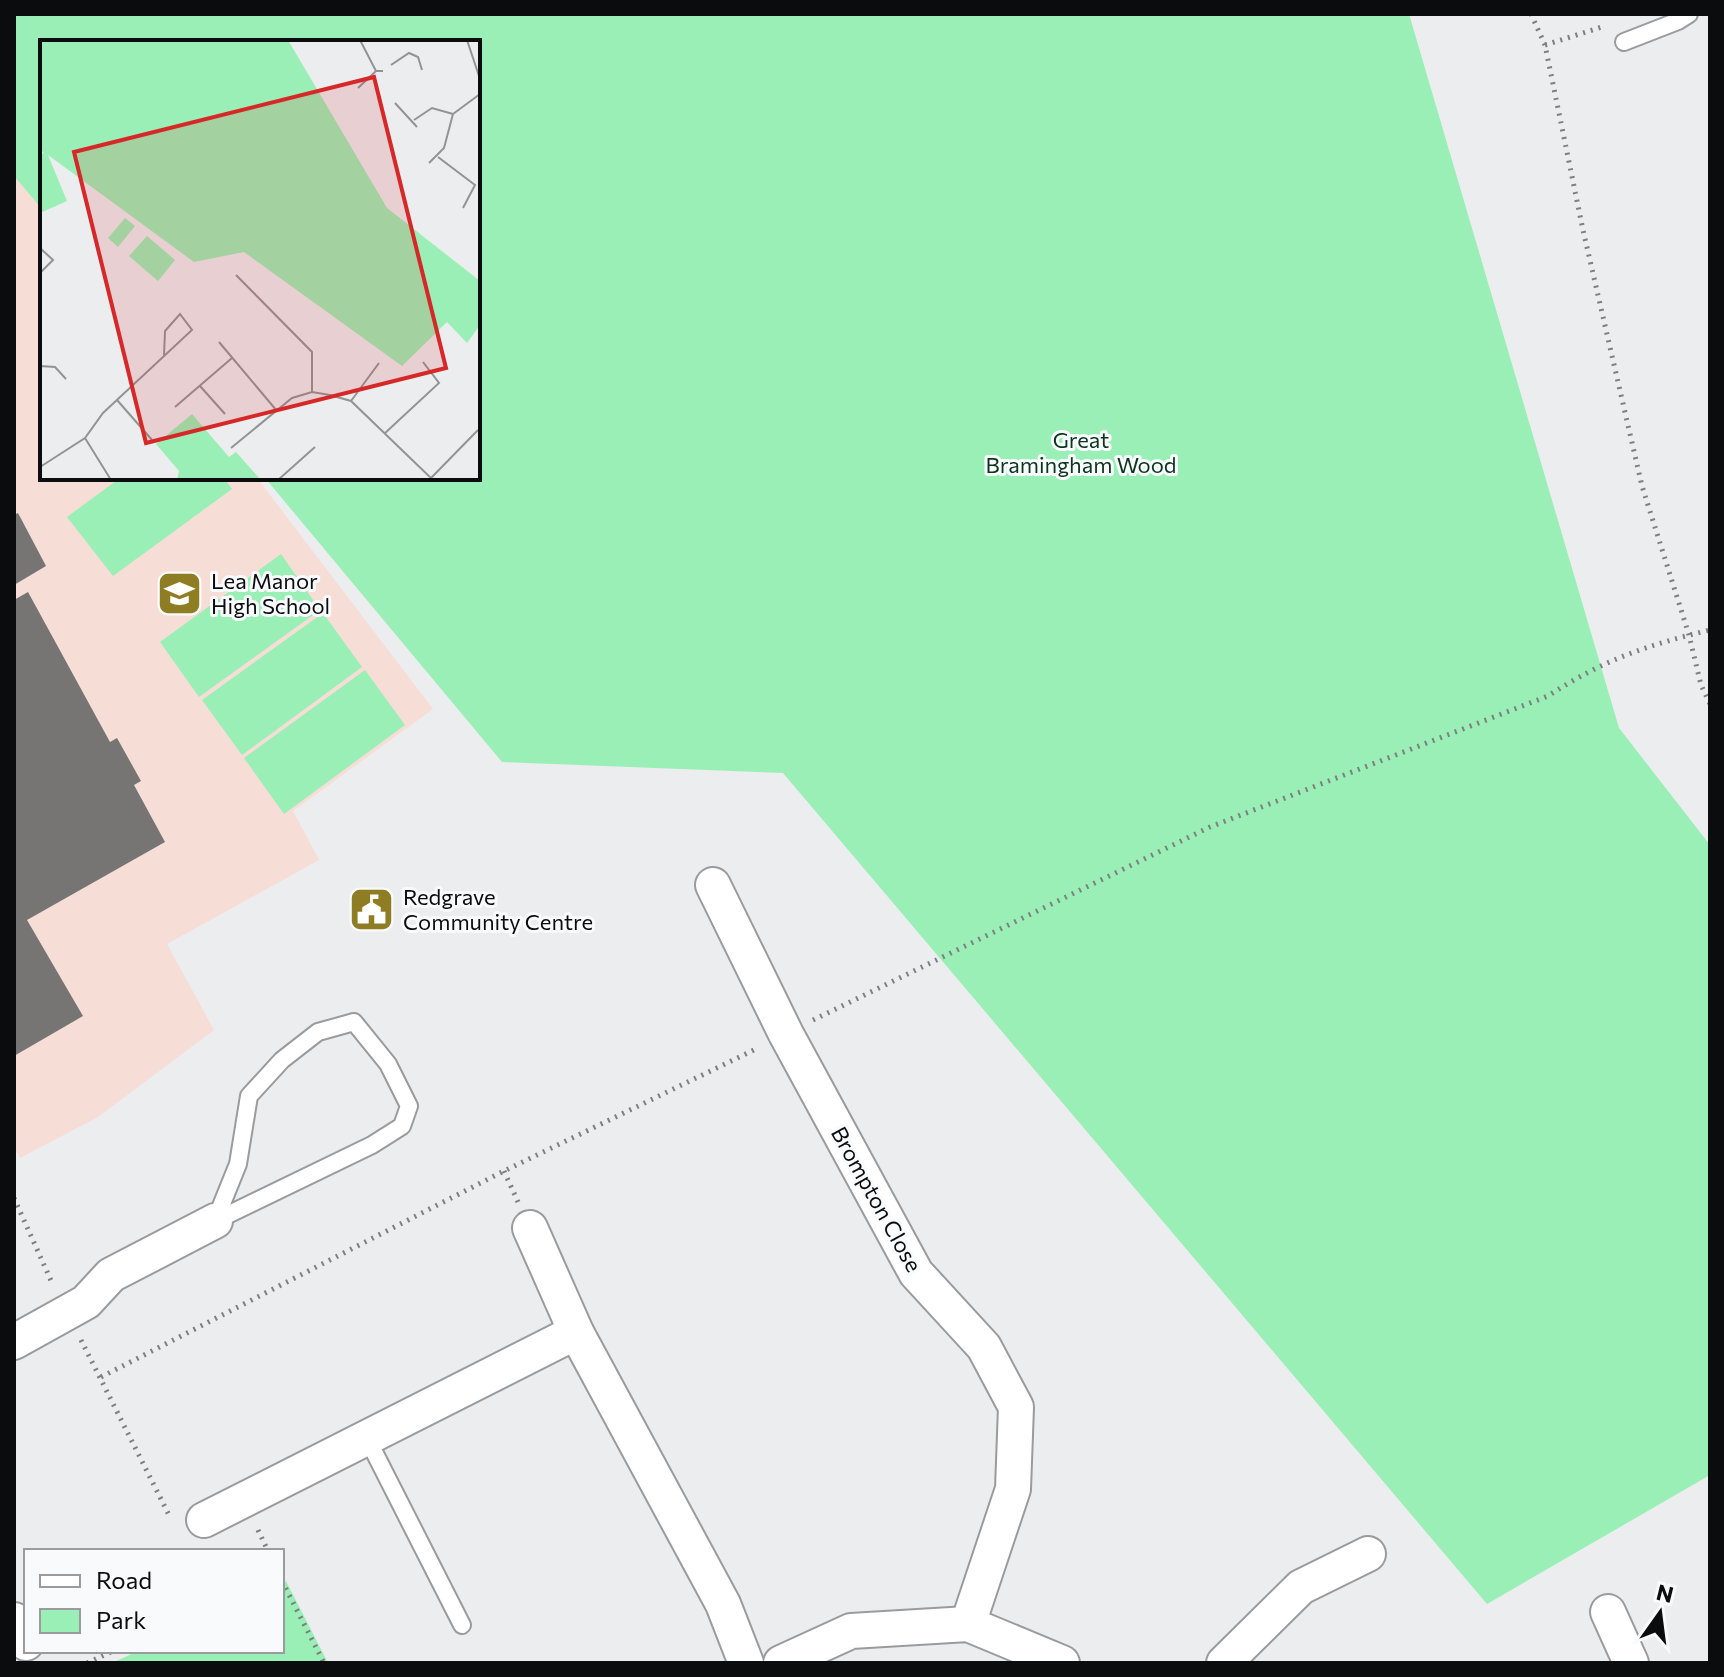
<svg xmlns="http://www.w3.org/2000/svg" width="1724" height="1677" viewBox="0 0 1724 1677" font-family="Commissioner,sans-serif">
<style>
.education{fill:#f6ddd5}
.green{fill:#9aefb6}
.building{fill:#777574}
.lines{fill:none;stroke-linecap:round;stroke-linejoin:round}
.lane-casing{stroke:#9a9b9d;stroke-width:20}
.street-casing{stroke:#9a9b9d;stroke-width:38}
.path{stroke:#7e7f80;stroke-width:5;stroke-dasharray:2 6;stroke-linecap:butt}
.lane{stroke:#fff;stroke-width:16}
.street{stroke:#fff;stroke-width:34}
.labels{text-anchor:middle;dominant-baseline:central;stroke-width:6;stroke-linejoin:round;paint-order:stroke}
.park-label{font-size:22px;fill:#0c351d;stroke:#f9fafc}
.poi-label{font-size:22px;fill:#0b0c0d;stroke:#f9fafc;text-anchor:start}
.street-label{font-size:22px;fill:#0b0c0d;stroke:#f9fafc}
.inset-road{fill:none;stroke:#929395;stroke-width:2}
.view{fill:#d62828;fill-opacity:0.15;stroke:#d62828;stroke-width:4}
.inset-edge{fill:none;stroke:#0b0c0d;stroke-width:4}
</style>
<rect width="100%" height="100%" fill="#ecedef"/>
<polygon class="education" points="14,160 42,197 42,478 257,478 433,709 293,811 319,860 167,944 214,1030 98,1117 20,1158 14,1147"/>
<g class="green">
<polygon points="14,14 1409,14 1619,728 1710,845 1710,1475 1487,1604 783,773 502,762 265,478 478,478 478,42 42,42 42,209 14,176"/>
<polygon points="120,478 224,478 232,489 113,576 67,517"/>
<polygon points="281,554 320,610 199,697 160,642"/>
<polygon points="323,613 362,667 242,755 202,700"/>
<polygon points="365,670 405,725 284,814 244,758"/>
<polygon points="286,1581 328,1663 112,1663 138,1651 282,1651 282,1583"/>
</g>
<g class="building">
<polygon points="18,513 46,566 14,585 14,515"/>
<polygon points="28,592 110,742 117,738 141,781 134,785 165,842 27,920 83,1016 14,1056 14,600"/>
</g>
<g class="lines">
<defs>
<g id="lane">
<polyline points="1624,42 1678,21 1689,14"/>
<polygon points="354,1022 388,1064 409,1106 402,1126 372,1145 215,1221 238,1164 249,1096 282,1060 318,1032"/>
<polyline points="367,1438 462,1625"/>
</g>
<g id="street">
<polyline points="713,885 786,1034 916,1273 984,1347 1016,1407 1013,1489 968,1624"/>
<polyline points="530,1228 576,1332 723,1604 746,1663"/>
<polyline points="14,1342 86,1302 111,1275 215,1221"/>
<polyline points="204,1520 576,1332"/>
<polyline points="1608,1612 1631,1663"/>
<polyline points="14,1620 26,1643"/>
<polyline points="781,1663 851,1631 968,1624 1062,1663"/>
<polyline points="1224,1663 1301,1587 1368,1554"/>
</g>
</defs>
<use href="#lane" class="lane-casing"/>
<use href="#street" class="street-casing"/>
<g class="path">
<polyline points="1531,14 1545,45 1583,230 1642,486 1689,635 1701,685 1710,704"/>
<polyline points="1545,45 1605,26"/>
<path d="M813,1020L1210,827L1548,696C1603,660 1647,645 1710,630"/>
<polyline points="504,1171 518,1202"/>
<polyline points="14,1198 53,1285"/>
<polyline points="81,1340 170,1517"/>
<polyline points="101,1377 504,1171 758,1048"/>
<polyline points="258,1530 268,1551"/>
<polyline points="282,1581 324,1663"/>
<polyline points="87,1663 113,1651"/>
</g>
<use href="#lane" class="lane"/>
<use href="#street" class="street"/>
</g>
<defs>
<symbol id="school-square" viewBox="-11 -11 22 22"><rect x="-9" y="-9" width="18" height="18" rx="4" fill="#8f7d23" stroke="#f9fafc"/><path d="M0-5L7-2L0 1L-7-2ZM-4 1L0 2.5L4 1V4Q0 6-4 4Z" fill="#fff"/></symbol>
<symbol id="civic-square" viewBox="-11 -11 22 22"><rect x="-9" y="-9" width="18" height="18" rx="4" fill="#8f7d23" stroke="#f9fafc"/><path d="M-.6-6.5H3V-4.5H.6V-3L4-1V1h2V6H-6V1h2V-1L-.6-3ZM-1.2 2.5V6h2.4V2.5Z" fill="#fff"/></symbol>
</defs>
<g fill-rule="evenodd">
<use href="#school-square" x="154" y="568" width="51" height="51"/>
<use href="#civic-square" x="346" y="884" width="51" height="51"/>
</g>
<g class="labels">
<g class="park-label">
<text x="1081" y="439">Great<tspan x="1081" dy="25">Bramingham Wood</tspan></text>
</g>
<g class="poi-label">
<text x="211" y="580">Lea Manor<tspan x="211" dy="25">High School</tspan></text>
<text x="403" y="896">Redgrave<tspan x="403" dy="25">Community Centre</tspan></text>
</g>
<g class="street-label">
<text transform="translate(877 1199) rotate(61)">Brompton Close</text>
</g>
</g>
<g transform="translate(40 40)">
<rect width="440" height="440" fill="#ecedef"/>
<path d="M0,0H248L347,168L440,241V285L427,303L407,282L362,326L204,212L154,222L8,115L27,161L0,173V115L4,113L0,109ZM85,178L95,186L78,207L68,198ZM107,196L135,220L118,241L89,216ZM152,374L189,417L196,412L221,440H137L139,431L116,404Z" fill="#9aefb6"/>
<path class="inset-road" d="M320,0L336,31M427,0L440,39M351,25L369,13L378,17L382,30M318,48L336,31H343M355,63L377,87M374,80L392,68L413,74M398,117L435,145L423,168M389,123L404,108L413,74L440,54M0,208L13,220L0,233M196,235L272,312V352M179,302L237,371M0,326L15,327L26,339M160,346L185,374M77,360L112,400M311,361L339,323M135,367L192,318M344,394L399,343L383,322M45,398L71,440M191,408L252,358L272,352L290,355L311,361L393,440M0,427L45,398L63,373L152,290L140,274L125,291L124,315M391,438L438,390M238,440L275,407"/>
<path class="view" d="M334,37L406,328L106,403L34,112Z"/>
<rect width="440" height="440" class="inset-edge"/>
</g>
<rect width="1724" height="1677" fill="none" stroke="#0b0c0d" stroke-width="32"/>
<rect x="24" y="1549" width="260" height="104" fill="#f9fafc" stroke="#9a9b9c" stroke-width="2"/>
<rect x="40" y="1575" width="40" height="12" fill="#ffffff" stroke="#9a9b9c" stroke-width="2"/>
<text x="96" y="1589" font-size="24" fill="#0b0c0d">Road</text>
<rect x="40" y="1609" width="40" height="24" fill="#9aefb6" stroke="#9a9b9c" stroke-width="2"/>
<text x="96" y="1629" font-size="24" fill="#0b0c0d">Park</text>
<g transform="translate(1660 1613) rotate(14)" stroke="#f9fafc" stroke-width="6" paint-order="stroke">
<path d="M0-6L14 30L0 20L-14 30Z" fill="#0b0c0d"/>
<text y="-12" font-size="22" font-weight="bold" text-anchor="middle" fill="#0b0c0d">N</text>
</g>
</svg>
